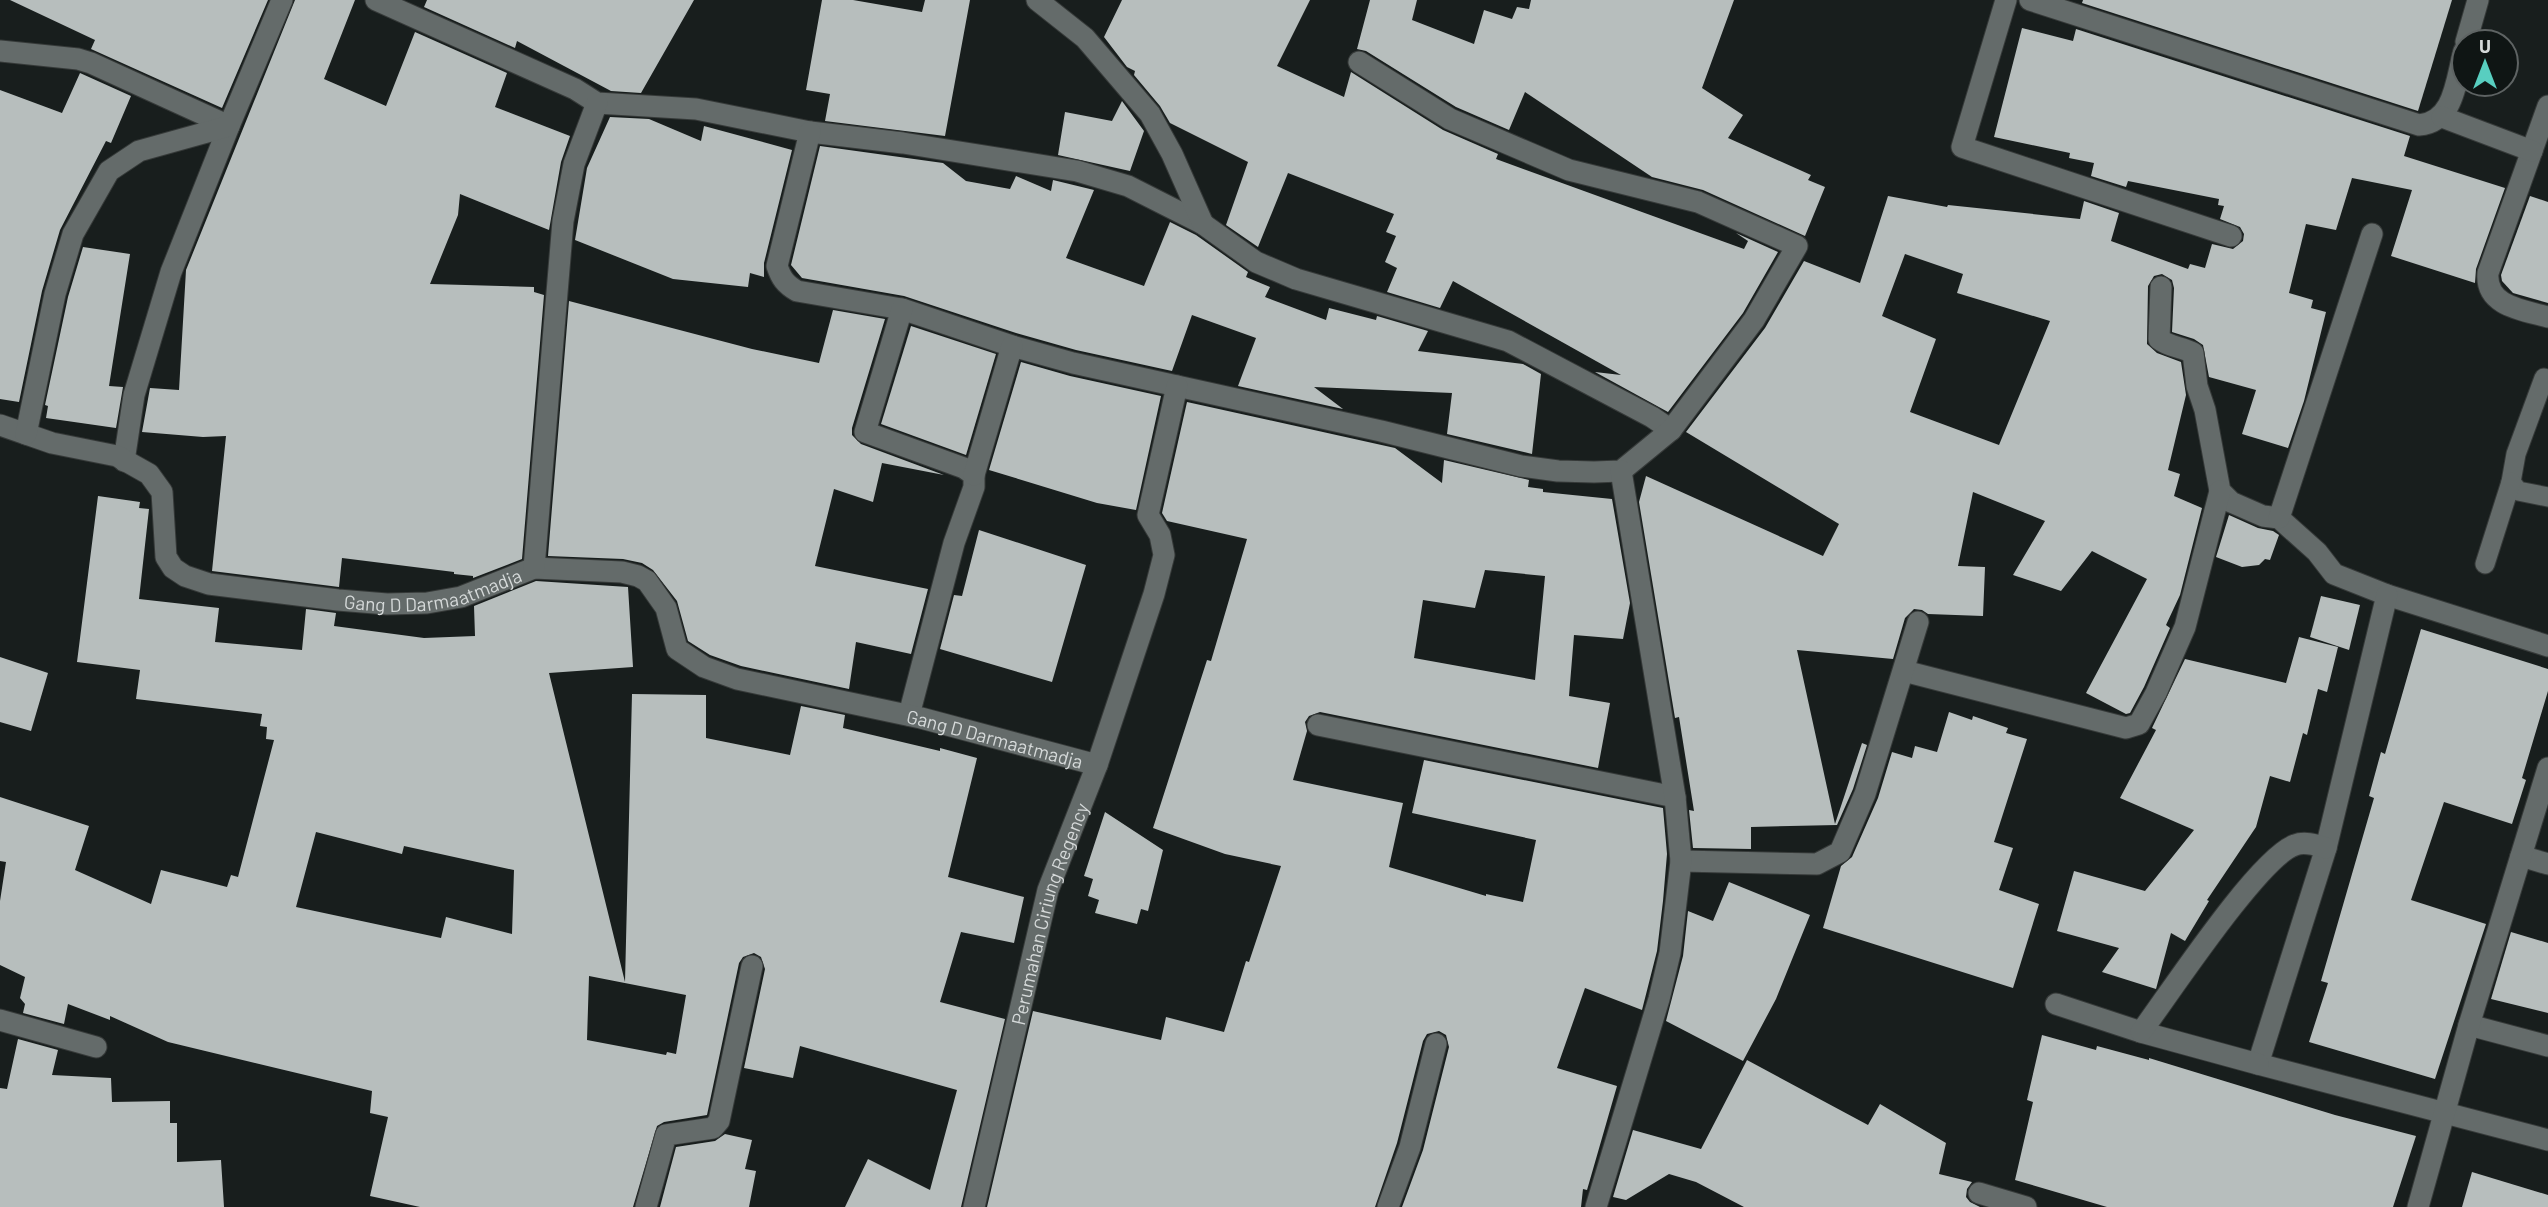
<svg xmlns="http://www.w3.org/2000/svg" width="2548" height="1207" viewBox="0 0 2548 1207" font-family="Barlow,sans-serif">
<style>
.building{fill:#b7bebd;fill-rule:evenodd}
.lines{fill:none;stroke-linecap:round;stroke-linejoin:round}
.lane-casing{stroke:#363a39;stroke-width:21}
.street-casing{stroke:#363a39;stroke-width:23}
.lane{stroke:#646b6a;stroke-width:19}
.street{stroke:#646b6a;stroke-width:21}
.labels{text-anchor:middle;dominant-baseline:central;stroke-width:7;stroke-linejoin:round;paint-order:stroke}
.street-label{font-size:19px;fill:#d5d9d9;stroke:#0f1514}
</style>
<rect width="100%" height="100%" fill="#181e1d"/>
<g class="building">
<polygon points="10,0 268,0 222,108 91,49 95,40"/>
<polygon points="295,0 355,0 324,79 386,106 415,32 507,73 495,107 570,136 561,162 549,230 460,194 458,215 430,284 534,287 534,292 544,295 522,559 473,578 473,576 454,574 454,572 342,558 339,587 212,571 226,436 203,437 142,432 150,388 179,390 186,270"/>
<polygon points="427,0 694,0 641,93 611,91 517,41 515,48 424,7"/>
<polygon points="822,0 853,0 922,12 925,0 970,0 945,136 825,121 830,94 806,90"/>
<polygon points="1122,0 1310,0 1277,66 1344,97 1351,72 1443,130 1498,154 1496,159 1744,249 1748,241 1736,233 1778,252 1743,313 1668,412 1595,372 1621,375 1453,281 1440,308 1387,292 1397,268 1385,262 1396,236 1386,232 1394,214 1288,173 1258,247 1226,225 1248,162 1170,123 1160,106 1134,75 1135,71 1127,67 1104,37"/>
<polygon points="1370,0 1417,0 1412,20 1474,44 1484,10 1512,19 1517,7 1529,9 1531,0 1734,0 1702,88 1743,115 1728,138 1811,175 1808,180 1825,187 1805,236 1703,190 1652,177 1525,92 1509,130 1456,107 1366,51 1357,49"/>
<polygon points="2083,0 2452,0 2418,111 2082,3"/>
<path d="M2022,28L2073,41L2076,29L2410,136L2404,156L2505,188L2476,269L2475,283L2391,256L2412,190L2352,178L2336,230L2306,224L2289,293L2313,300L2311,308L2326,312L2304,401L2288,448L2242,434L2256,390L2209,377L2203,345L2194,339L2172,332L2174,288L2172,280L2162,274L2154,276L2148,286L2147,344L2157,353L2181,362L2186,395L2168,470L2180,474L2174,496L2202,508L2180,595L2166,625L2170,628L2144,687L2130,713L2126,714L2086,693L2147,579L2092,551L2061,591L2013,575L2045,521L1973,492L1958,566L1985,567L1983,616L1928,614L1922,610L1914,609L1905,618L1893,659L1797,650L1835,824L1862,743L1867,745L1853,789L1837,825L1751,827V849L1693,848L1689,810L1694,811L1679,717L1675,718L1639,502L1646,476L1823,556L1839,524L1686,432L1765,328L1804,261L1860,283L1888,196L1947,207L1948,205L2080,219L2084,201L2119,213L2111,241L2188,269L2190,264L2205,268L2212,244L2233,249L2243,241L2244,234L2240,227L2220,219L2224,206L2218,205L2219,199L2128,181L2126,187L2091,176L2094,163L2069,158L2070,153L1994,137ZM1905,254L1963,274L1957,293L2050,321L1999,445L1910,412L1936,339L1882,316Z"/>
<polygon points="80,73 131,96 111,143 106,141 60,230 42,291 19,402 0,399 0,90 62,113"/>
<polygon points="1122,101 1144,131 1130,171 1058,155 1065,112 1112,121"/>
<polygon points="610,117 649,119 701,141 704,126 792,150 764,263 764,277 750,273 748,287 673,279 575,240 587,168"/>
<polygon points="820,146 943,163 966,181 1010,189 1016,176 1051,191 1053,180 1094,190 1066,258 1144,286 1170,222 1196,235 1248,272 1246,277 1270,287 1265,297 1326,320 1329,308 1376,320 1377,316 1428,331 1418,351 1523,364 1541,374 1532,454 1447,434 1452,393 1314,387 1343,409 1238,386 1256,338 1192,315 1172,371 1076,350 1016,333 904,296 802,278 791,265"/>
<polygon points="2530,196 2548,202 2548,303 2513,293 2502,281 2501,275"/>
<polygon points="83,247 130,254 109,386 123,387 116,428 46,418 48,406 45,405 68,297"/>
<polygon points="569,301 752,349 819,363 833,310 885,319 852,428 852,435 861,444 944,475 882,463 873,502 834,489 815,566 928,589 911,654 856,642 849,689 741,666 710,655 688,641 677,601 653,570 642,563 623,559 548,556"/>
<polygon points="911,326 996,354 966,455 881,424"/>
<polygon points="1021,362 1070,376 1161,396 1136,510 1097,503 989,470"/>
<path d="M1187,402L1395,448L1442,483L1444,460L1529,480L1528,487L1543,489V492L1612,499L1630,603L1623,639L1574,635L1569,696L1610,703L1598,768L1320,712L1309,716L1305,722L1307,731L1293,780L1403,803L1389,867L1486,896V894L1523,902L1536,840L1412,813L1424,760L1663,808L1667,854L1663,901L1657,951L1642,1010L1585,988L1557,1068L1617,1086L1587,1190L1583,1189L1581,1207H1402L1423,1150L1449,1047L1446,1035L1439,1031L1427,1034L1423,1041L1397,1143L1375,1207H987L1033,1011L1161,1040L1166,1017L1224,1032L1246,961L1249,962L1281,866L1225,854L1153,828L1207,660L1211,661L1247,539L1167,521L1162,513ZM1485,570L1545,576L1535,680L1414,658L1423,600L1475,608Z"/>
<path d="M98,496L140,502L139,508L149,509L139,599L219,608L215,642L302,650L306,609L336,613L334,626L424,638L475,636L474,606L536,581L628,587L633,667L549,673L625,982L632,694L706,695V738L790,755L801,706L845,715L843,728L940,751V748L977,758L948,877L1024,897L1014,943L961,932L940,1002L1005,1019L961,1207H845L868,1159L930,1190L957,1090L800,1046L793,1078L744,1068L765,969L761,957L754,953L743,957L739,963L707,1115L664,1122L657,1126L633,1207H420L370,1196L388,1117L370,1113L372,1091L168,1042L110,1016V1020L68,1004L64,1024L23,1013L25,1004L20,998L25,977L0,965V901L6,862L0,861V797L89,826L75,870L151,904L161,870L227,887L231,875L238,877L274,740L266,739L267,727L260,726L262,714L136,699L140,670L77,662ZM316,832L402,854L404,846L514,870L512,934L446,917L441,938L296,907ZM589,976L686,995L676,1054L667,1052L666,1055L587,1040Z"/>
<polygon points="2229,515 2258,528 2273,531 2279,535 2270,560 2265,559 2259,565 2242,567 2216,557"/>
<polygon points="979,530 1086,565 1052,682 940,649 954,595 962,596"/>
<polygon points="2321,596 2360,605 2349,650 2310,637"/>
<polygon points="2421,629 2548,669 2548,691 2522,778 2526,780 2512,824 2444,802 2411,900 2486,924 2435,1079 2309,1042 2328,983 2321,981 2374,798 2369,796 2381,752 2385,754"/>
<polygon points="2299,637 2338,647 2327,692 2318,689 2307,735 2303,733 2290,782 2270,776 2256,827 2207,900 2209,901 2185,941 2171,933 2156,989 2102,972 2119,948 2057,931 2074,871 2145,891 2194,830 2120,798 2156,730 2152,728 2185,659 2286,683"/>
<polygon points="0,657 48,673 31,731 0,722"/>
<polygon points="1949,712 1972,720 1973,716 2008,728 2006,733 2027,739 1994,842 2013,848 1999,890 2039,904 2013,988 1823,928 1841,866 1852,857 1878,798 1892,752 1912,758 1915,746 1937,752"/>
<polygon points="1105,812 1163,850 1148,911 1141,909 1137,924 1095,913 1099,900 1088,896 1093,879 1084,876"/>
<polygon points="1729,882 1810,915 1776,999 1743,1061 1666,1021 1683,956 1688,911 1713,921"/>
<polygon points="2511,932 2548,943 2548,1013 2491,999"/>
<polygon points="2042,1035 2096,1050 2097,1046 2149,1060 2149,1058 2335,1115 2416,1136 2393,1207 2107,1207 2015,1180 2033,1102 2027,1100"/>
<polygon points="18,1039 58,1050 52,1075 111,1078 112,1102 170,1101 170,1123 177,1123 177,1162 221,1160 224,1207 0,1207 0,1088 7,1089"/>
<polygon points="1747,1060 1868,1125 1880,1104 1946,1143 1939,1174 1972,1182 1967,1189 1966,1197 1970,1202 1980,1207 1744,1207 1696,1182 1669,1174 1626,1200 1613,1197 1633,1130 1701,1149"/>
<polygon points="725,1134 752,1140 745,1169 756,1171 749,1207 660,1207 676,1147 715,1141"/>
<polygon points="2472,1172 2548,1195 2548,1207 2462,1207"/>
</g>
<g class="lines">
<defs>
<g id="lane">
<polyline points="2544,378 2516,454 2511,482 2518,491 2548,497"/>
<polyline points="2485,564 2511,482"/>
</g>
<g id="street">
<polyline points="376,0 575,89 597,103 696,109 810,132 903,143 1077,171 1128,186 1203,224 1256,262 1296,279 1508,341 1652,417 1671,430"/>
<polyline points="1037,0 1085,38 1150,114 1172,154 1203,224"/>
<polyline points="2006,0 1962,147 2231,236"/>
<path d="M2030,0L2419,125C2455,122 2456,79 2464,51"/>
<polyline points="2466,42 2478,0"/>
<polyline points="0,51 78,59 91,63 229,126 171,272 134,395 124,461"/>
<path d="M2548,106L2488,273C2485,306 2522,310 2548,317"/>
<polyline points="2442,117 2532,151"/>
<path d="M810,132L777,266C781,278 785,284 797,291L902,309L1012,346L1073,363L1381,431L1521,466L1558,471L1594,472L1621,471L1671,430L1754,320L1797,246L1698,202L1569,170L1450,119L1359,62"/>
<path d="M2161,287L2159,339C2169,347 2182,347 2193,353L2197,386L2205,410L2220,491L2231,502L2263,516L2279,518L2317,552L2334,574L2387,595L2548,646"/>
<polyline points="902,309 865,432 964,468 974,475 974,487 954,543 909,715"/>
<path id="s1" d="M0,425L52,443L117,456L149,474L162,492L166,557L173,568L185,576L209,584L338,600L387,604L427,603L461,597L534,568L622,572L638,576L647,581L666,608L677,649L704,667L737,679L921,718L1097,765"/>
<polyline points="26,434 55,294 73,234 109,171 139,151 229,126 282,0"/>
<polyline points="974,475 1012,346"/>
<polyline points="2279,518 2372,234"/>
<polyline points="534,568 563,221 574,164 597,103"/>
<polyline points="2387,595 2326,848 2258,1064 2548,1140"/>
<polyline points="1904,671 2126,728 2139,724 2156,693 2185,627 2220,491"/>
<polyline points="1318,725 1675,797"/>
<polyline points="2521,856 2548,864"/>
<polyline points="1681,861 1817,864 1840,852 1865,794 1918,622"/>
<polyline points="2056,1004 2141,1032 2258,1064"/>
<polyline points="0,1020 96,1047"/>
<polyline points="2469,1025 2548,1046"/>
<path d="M2141,1032C2168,996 2259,857 2295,845C2305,841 2316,845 2326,848"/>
<polyline points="1979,1193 2026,1207"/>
<polyline points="646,1207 666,1135 713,1128 719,1121 752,966"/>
<path id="s2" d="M974,1207L1048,890L1097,765L1154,594L1164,555L1160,535L1148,515L1177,386"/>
<polyline points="1388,1207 1410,1147 1436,1044"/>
<polyline points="1596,1207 1659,999 1670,953 1681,861 1675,797 1621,471"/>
<polyline points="2418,1207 2469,1025 2548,768"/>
</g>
</defs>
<use href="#lane" class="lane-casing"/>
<use href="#street" class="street-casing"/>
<use href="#lane" class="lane"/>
<use href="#street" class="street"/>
</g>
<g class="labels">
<g class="street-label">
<text stroke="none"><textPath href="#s1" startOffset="525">Gang D Darmaatmadja</textPath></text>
<text stroke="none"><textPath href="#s1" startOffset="1153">Gang D Darmaatmadja</textPath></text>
<text stroke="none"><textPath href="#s2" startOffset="303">Perumahan Ciriung Regency</textPath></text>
</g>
</g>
<g transform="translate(2485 63)"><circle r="33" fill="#0f1514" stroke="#5e6363" stroke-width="2"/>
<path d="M0-5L12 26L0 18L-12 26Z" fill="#58cec0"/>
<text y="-10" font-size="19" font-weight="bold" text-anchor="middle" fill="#d5d9d9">U</text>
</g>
</svg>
